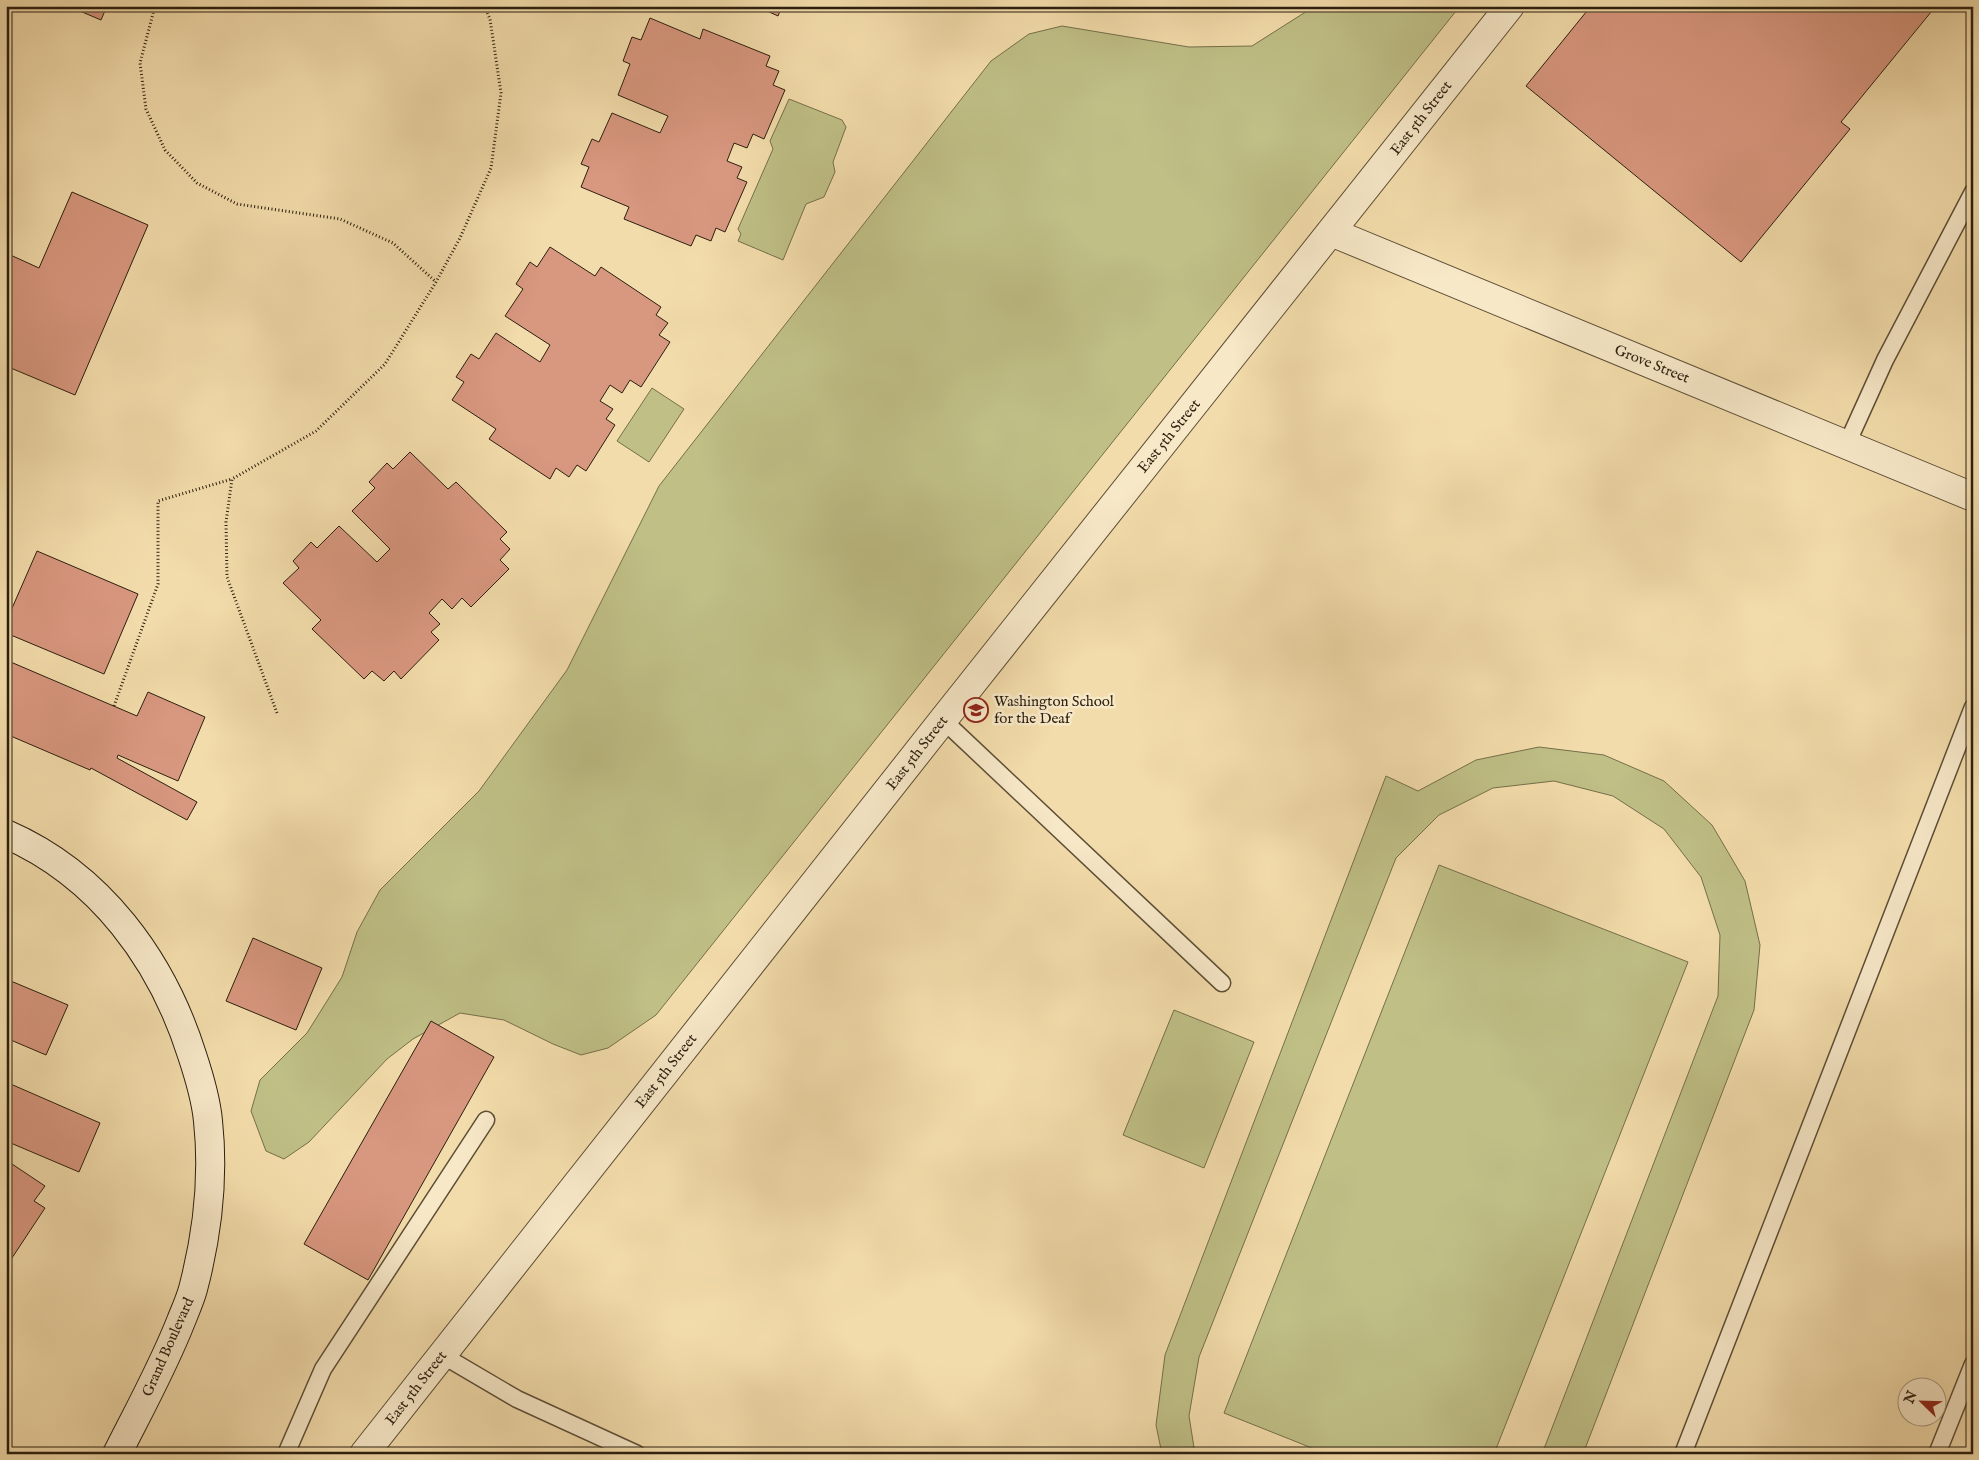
<svg xmlns="http://www.w3.org/2000/svg" width="1979" height="1460" viewBox="0 0 1979 1460" font-family="'IM FELL English',serif">
<style>
.green{fill:#bfbf86;stroke:#756f4a}
.building{fill:#d8977f;stroke:#2b1f0f}
.lines{fill:none;stroke-linecap:round;stroke-linejoin:round}
.service-casing{stroke:#5d4e36;stroke-width:19}
.tertiary-casing{stroke:#5d4e36;stroke-width:30}
.secondary-casing{stroke:#2b1f0f;stroke-width:30}
.path{stroke:#2b1f0f;stroke-width:3;stroke-dasharray:1 2.5;stroke-linecap:butt}
.service{stroke:#f7e8c8;stroke-width:16}
.tertiary{stroke:#f7e8c8;stroke-width:28}
.secondary{stroke:#f7e8c8;stroke-width:28}
.labels{text-anchor:middle;dominant-baseline:central;stroke-width:5;stroke-linejoin:round;paint-order:stroke}
.street-label{font-size:15px;fill:#2b1f0f;stroke:#f7e8c8}
.poi-label{font-size:15px;fill:#2b1f0f;stroke:#f7e8c8;text-anchor:start}
</style>
<rect width="100%" height="100%" fill="#f3dcab"/>
<filter id="stains"><feTurbulence type="fractalNoise" baseFrequency=".004" numOctaves="4"/><feColorMatrix values="0 0 0 0 .2 0 0 0 0 .09 0 0 0 0 .02 0 0 0 .5 -.17"/></filter>
<radialGradient id="worn" r=".72"><stop offset=".6" stop-color="#630" stop-opacity="0"/><stop offset="1" stop-color="#630" stop-opacity=".3"/></radialGradient>
<g class="green">
<polygon points="1315,6 1460,6 656,1015 608,1048 581,1055 553,1044 504,1020 460,1013 413,1039 387,1059 309,1142 284,1159 266,1151 251,1111 260,1080 307,1033 342,977 357,932 380,890 479,791 567,670 659,486 991,61 1029,34 1062,26 1189,47 1252,46"/>
<polygon points="789,99 842,120 846,127 833,162 835,172 824,197 806,204 783,260 738,241 741,234 738,229 773,149 770,141"/>
<polygon points="652,388 684,409 649,462 617,441"/>
<polygon points="1539,747 1604,755 1664,781 1712,825 1745,881 1760,945 1754,1010 1583,1454 1542,1454 1718,996 1720,935 1701,877 1664,829 1613,796 1554,781 1493,788 1439,815 1396,858 1199,1357 1189,1416 1195,1454 1162,1454 1156,1425 1165,1355 1386,776 1418,791 1476,760"/>
<polygon points="1439,865 1688,962 1494,1454 1327,1454 1224,1413"/>
<polygon points="1174,1010 1254,1042 1204,1168 1123,1135"/>
</g>
<g class="building">
<polygon points="68,6 107,6 101,20"/>
<polygon points="756,6 782,6 778,16"/>
<polygon points="1591,6 1936,6 1841,122 1850,129 1741,262 1526,86"/>
<polygon points="650,18 700,39 703,29 770,56 766,66 779,71 773,85 785,90 764,139 753,134 747,148 734,143 727,161 742,167 737,178 747,182 725,232 716,228 711,241 696,235 691,246 624,219 629,207 581,187 589,167 581,164 592,139 599,142 612,113 660,133 668,116 618,95 630,64 623,61 632,37 641,40"/>
<polygon points="72,192 148,225 75,395 6,366 6,346 12,333 6,331 6,253 39,268"/>
<polygon points="550,247 595,276 601,267 661,307 656,315 668,323 659,335 670,342 641,387 630,380 622,393 610,385 600,401 613,409 606,419 615,425 586,471 577,465 569,477 556,468 550,479 489,439 496,429 452,400 464,382 456,377 471,354 479,359 496,333 540,362 550,345 505,316 523,289 516,284 530,262 537,267"/>
<polygon points="410,452 448,489 456,482 507,532 500,539 510,549 500,560 509,569 471,607 462,598 452,609 442,599 429,613 440,624 431,632 439,640 401,679 394,671 384,681 372,671 364,679 312,629 321,620 283,583 299,568 293,561 311,542 317,548 339,526 377,562 390,549 352,511 375,488 369,482 387,463 393,469"/>
<polygon points="37,551 138,594 104,674 6,633 6,622"/>
<polygon points="6,660 137,716 148,692 205,717 178,781 118,755 117,758 197,802 187,820 91,768 90,770 6,734"/>
<polygon points="253,938 322,968 296,1030 226,1001"/>
<polygon points="6,979 68,1005 46,1055 6,1038"/>
<polygon points="431,1021 494,1057 368,1280 304,1244"/>
<polygon points="6,1082 100,1123 79,1172 6,1141"/>
<polygon points="6,1160 45,1186 34,1201 45,1208 6,1267"/>
</g>
<g class="lines">
<defs>
<g id="service">
<polyline points="1847,444 1885,360 1973,192"/>
<polyline points="943,720 1222,983"/>
<polyline points="442,1355 517,1399 637,1454"/>
<polyline points="286,1454 323,1369 486,1120"/>
<polyline points="1683,1454 1973,707"/>
<polyline points="1937,1454 1973,1364"/>
</g>
<g id="tertiary">
<polyline points="1331,232 1973,497"/>
<polyline points="364,1454 943,720 1510,6"/>
</g>
<path id="secondary" d="M6,834C100,875 162,960 192,1055C199,1076 206,1099 208,1121C214,1177 207,1236 193,1289C190,1300 185,1311 181,1321C163,1367 139,1410 117,1454"/>
</defs>
<use href="#service" class="service-casing"/>
<use href="#tertiary" class="tertiary-casing"/>
<use href="#secondary" class="secondary-casing"/>
<g class="path">
<polyline points="155,6 140,63 146,109 165,150 197,183 237,204 340,219 393,243 436,282"/>
<polyline points="114,706 158,584 158,501 232,479"/>
<polyline points="277,713 227,577 226,522 232,479 316,431 385,364 436,282 460,238 491,168 501,93 490,19 484,6"/>
</g>
<use href="#service" class="service"/>
<use href="#tertiary" class="tertiary"/>
<use href="#secondary" class="secondary"/>
</g>
<defs>
<symbol id="school-ring" viewBox="-11 -11 22 22"><circle r="9.5" fill="#f7e8c8" stroke="#8f2418" stroke-width="1.5"/><path d="M0-5L7-2L0 1L-7-2ZM-4 1L0 2.5L4 1V4Q0 6-4 4Z" fill="#8f2418"/></symbol>
</defs>
<g fill-rule="evenodd">
<use href="#school-ring" x="962" y="696" width="28" height="28"/>
</g>
<g class="labels">
<g class="street-label">
<text transform="translate(1421 118) rotate(-52)">East 5th Street</text>
<text transform="translate(1652 364) rotate(22)">Grove Street</text>
<text transform="translate(1169 436) rotate(-51)">East 5th Street</text>
<text transform="translate(917 753) rotate(-52)">East 5th Street</text>
<text transform="translate(666 1071) rotate(-52)">East 5th Street</text>
<text transform="translate(168 1347) rotate(-66)">Grand Boulevard</text>
<text transform="translate(416 1388) rotate(-52)">East 5th Street</text>
</g>
<g class="poi-label">
<text x="994" y="701">Washington School<tspan x="994" dy="17">for the Deaf</tspan></text>
</g>
</g>
<rect width="1979" height="1460" fill="none" stroke="#f3dcab" stroke-width="25"/>
<rect x="8" y="8" width="1964" height="1445" fill="none" stroke="#2b1f0f" stroke-width="2.5"/>
<rect x="12" y="12" width="1954" height="1435" fill="none" stroke="#2b1f0f"/>
<g transform="translate(1922 1402) rotate(293)"><circle r="24" fill="#f7e8c8" stroke="#a5987e"/>
<path d="M0-4L9 19L0 12L-9 19Z" fill="#8f2418"/>
<text y="-8" font-size="14" font-weight="bold" text-anchor="middle" fill="#2b1f0f">N</text>
</g>
<rect width="100%" height="100%" filter="url(#stains)"/>
<rect width="100%" height="100%" fill="url(#worn)"/>
</svg>
